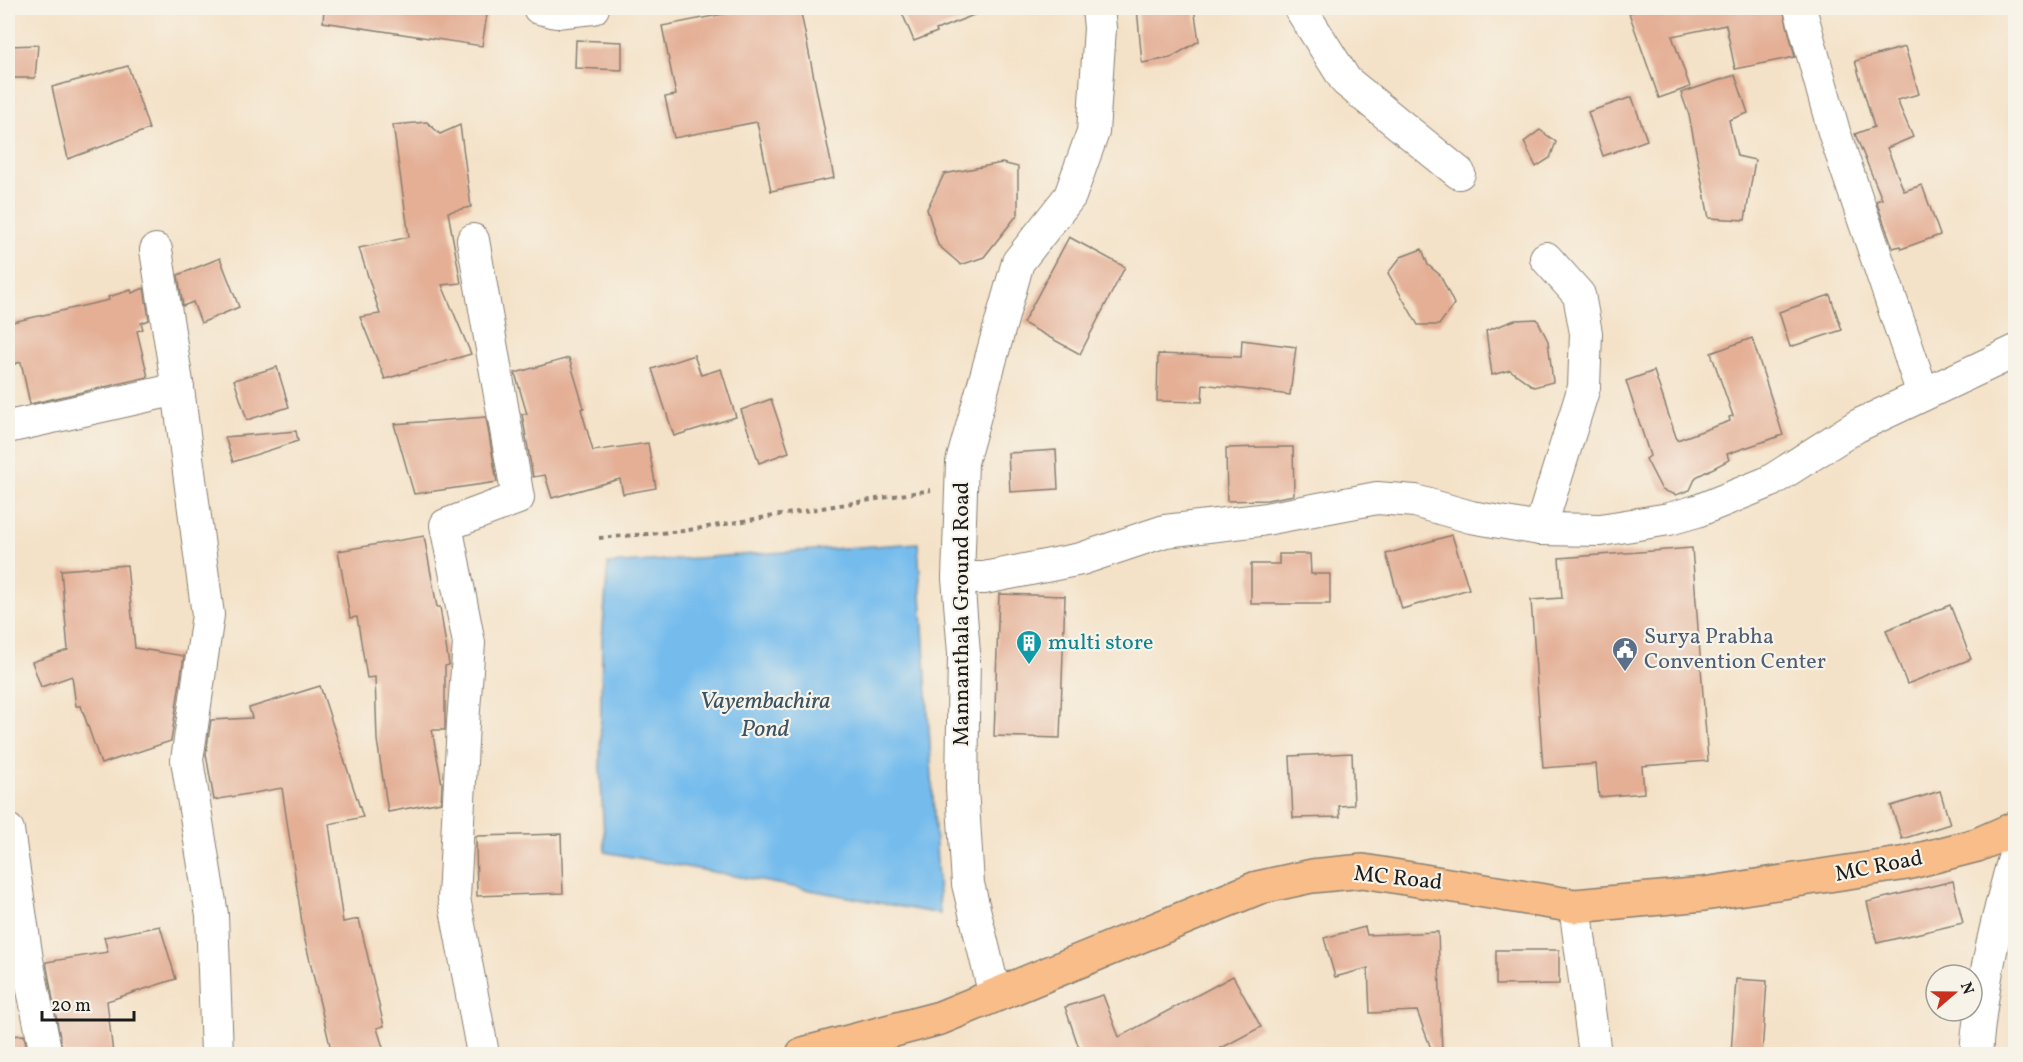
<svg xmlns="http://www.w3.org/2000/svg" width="2023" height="1062" viewBox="0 0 2023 1062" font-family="Vollkorn,serif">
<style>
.water{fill:#75bced;stroke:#486c84;stroke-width:1.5}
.building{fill:#e4af95}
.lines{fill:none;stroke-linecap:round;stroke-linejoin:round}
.minor-casing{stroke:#887f72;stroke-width:34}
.major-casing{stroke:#887f72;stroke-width:36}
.path{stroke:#887f72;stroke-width:4;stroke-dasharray:4.5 4.5;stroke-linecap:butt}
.minor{stroke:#fff;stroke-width:32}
.major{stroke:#f8bd88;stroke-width:33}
.labels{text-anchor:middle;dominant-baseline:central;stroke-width:4.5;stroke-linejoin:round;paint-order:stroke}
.street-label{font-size:22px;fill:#1c1c1c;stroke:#f7f3e8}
.service-label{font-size:22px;fill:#4e5e75;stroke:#f7f3e8;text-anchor:start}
.culture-label{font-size:22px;fill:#0d838f;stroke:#f7f3e8;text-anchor:start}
.water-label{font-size:24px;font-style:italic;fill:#3b5465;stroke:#f7f3e8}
</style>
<rect width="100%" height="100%" fill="#f7f3e8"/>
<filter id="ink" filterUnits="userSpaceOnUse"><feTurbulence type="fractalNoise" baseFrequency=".0167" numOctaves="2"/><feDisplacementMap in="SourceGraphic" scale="12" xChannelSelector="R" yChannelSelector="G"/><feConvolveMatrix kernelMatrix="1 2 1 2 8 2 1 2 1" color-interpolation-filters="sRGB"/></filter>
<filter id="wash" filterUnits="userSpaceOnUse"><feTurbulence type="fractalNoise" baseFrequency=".008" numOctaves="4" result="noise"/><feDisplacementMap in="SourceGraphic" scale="24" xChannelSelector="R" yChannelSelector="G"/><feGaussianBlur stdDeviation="1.35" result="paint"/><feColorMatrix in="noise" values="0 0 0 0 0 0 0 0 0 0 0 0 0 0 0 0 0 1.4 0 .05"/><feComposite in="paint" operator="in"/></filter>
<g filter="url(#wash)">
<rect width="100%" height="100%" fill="#f4e2c8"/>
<polygon class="water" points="918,543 940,914 605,852 600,767 602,640 608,564"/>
<g id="blocks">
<g class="building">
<polygon points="324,8 488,8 482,46 323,22"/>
<polygon points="754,8 800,8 834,178 771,191 757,122 674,138 665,97 676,95 662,26"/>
<polygon points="900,8 989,8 989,9 936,30 937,32 914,41"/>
<polygon points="1137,8 1194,8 1199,41 1170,58 1142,63"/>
<polygon points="1643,8 1783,8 1795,57 1735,69 1726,25 1672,36 1690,87 1659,98 1629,13"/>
<polygon points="576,40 622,42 622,70 575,68"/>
<polygon points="38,45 35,78 8,78 8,46"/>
<polygon points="1905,47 1919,94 1897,100 1913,137 1887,148 1904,191 1922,185 1940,235 1901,249 1900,246 1893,248 1876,201 1882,199 1855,134 1874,127 1855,61"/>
<polygon points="128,66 149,129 68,159 52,87"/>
<polygon points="1735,75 1748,113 1729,120 1737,156 1755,160 1745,220 1709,218 1689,115 1681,93"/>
<polygon points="1632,97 1647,140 1603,156 1588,112"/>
<polygon points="427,122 440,134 460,125 471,207 448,212 461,283 442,285 471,354 385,379 360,317 380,314 359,248 409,237 393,125"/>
<polygon points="1540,130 1556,142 1550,158 1536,167 1524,142"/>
<polygon points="1002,163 1018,167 1018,214 984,257 961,265 938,245 927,209 944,174"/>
<polygon points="1069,237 1125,267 1080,354 1023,323"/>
<polygon points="1422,249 1428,265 1440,275 1454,304 1439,325 1418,325 1388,273 1401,257"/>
<polygon points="220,258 239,307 201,323 193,302 183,306 178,275"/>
<polygon points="144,288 149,320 141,323 143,329 137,331 148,377 30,404 21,362 8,366 8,323 109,300 108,297 131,290 132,293"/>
<polygon points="1830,295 1842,330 1790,347 1779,312"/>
<polygon points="1537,319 1548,341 1553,382 1534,387 1510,370 1492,375 1486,331 1515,320"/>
<polygon points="1752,338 1783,435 1727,454 1729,460 1696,477 1690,490 1676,495 1662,490 1646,459 1650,456 1626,381 1654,371 1677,440 1730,421 1729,417 1733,416 1711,353"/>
<polygon points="1242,340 1296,347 1290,395 1203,384 1202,402 1157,401 1158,354 1241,357"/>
<polygon points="694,355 701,375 721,369 736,417 674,436 652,369"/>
<polygon points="569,358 584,408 581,409 593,451 648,443 656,488 623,494 620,479 552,498 545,475 533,477 522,414 527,414 515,373"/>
<polygon points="277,367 289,407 247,420 234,380"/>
<polygon points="771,399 789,452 759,463 741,410"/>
<polygon points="486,417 497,482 414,494 394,424"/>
<polygon points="296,431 298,441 233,462 225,437"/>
<polygon points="1264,447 1293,447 1294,495 1267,500 1227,501 1226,448"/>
<polygon points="1056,450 1058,489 1010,492 1008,453"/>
<polygon points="1452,535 1469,589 1402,609 1386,554"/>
<polygon points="424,536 437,607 440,607 449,665 445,666 445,730 432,730 442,784 441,802 388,812 377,740 375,677 367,678 357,617 350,618 338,551"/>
<polygon points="1692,548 1708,761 1642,766 1644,793 1599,797 1596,764 1543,768 1531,600 1562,598 1559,558"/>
<polygon points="1279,554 1310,554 1311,574 1330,574 1330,604 1251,604 1251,564 1279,564"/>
<polygon points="127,565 135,648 184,656 171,741 101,764 81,706 76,706 72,676 41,687 32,662 68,650 61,570"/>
<polygon points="999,594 1065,596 1060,738 994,736"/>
<polygon points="1950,605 1971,659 1907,684 1886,630"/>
<polygon points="320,686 363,817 329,824 343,922 359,919 384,1026 377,1028 385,1054 332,1054 304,936 282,788 214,800 206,754 211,720 252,718 249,708"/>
<polygon points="1352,753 1354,805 1339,806 1340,817 1293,818 1290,756"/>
<polygon points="1940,791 1950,824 1902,839 1891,806"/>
<polygon points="561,834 563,893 477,896 476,836"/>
<polygon points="1953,881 1963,923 1877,943 1867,902"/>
<polygon points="160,926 176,979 107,1001 113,1054 63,1054 46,962 108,952 104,937"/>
<polygon points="1365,927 1367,935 1438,932 1442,1054 1433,1054 1417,1011 1370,1013 1368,968 1335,977 1324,938"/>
<polygon points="1496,950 1559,950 1559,984 1496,985"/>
<polygon points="1233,976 1261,1027 1210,1054 1081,1054 1065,1007 1103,995 1119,1037"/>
<polygon points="1736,979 1767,981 1762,1054 1731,1054"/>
<polygon points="24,1035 28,1054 8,1054 8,1036"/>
</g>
</g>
</g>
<g filter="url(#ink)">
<use href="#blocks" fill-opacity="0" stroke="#887f72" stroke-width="1.5"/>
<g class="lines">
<defs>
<g id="minor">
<polyline points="539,8 556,12 593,8"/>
<polyline points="1300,8 1346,81 1459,173"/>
<polyline points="1800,8 1834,132 1923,394"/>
<polyline points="473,240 518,498 446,525 469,643 463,723 454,898 483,1054"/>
<polyline points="156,250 178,389"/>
<polyline points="8,427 178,389 208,615 187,760 212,915 217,1054"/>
<polyline points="1540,529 1584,387 1586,333 1579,295 1546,258"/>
<polyline points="958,578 984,578 1081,559 1165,531 1260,520 1377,498 1415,501 1471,517 1540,529 1601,530 1669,519 1697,511 1769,482 1857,426 2016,351"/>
<polyline points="8,830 27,960 46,1054"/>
<polyline points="1575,906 1595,1054"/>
<polyline points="995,996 968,884 962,788 964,653 958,578 962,462 1018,262 1070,196 1093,132 1100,28 1098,8"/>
<path d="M1976,1054C1981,985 1997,918 2016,851"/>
</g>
<polyline id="major" points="803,1054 940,1018 1257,888 1312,876 1363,871 1575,906 1704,894 1907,863 1977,845 2016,828"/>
</defs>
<use href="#minor" class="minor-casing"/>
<use href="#major" class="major-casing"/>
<polyline class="path" points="599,538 683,531 931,490"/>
<use href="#minor" class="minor"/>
<use href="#major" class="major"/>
</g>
</g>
<defs>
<symbol id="building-pin" viewBox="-11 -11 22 30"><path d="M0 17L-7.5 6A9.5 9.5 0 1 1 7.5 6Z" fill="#0f9aa8" stroke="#f7f3e8"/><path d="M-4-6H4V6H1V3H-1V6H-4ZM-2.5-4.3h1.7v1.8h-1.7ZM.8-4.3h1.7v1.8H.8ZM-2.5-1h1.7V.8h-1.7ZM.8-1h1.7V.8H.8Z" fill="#fff"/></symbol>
<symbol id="civic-pin" viewBox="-11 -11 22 30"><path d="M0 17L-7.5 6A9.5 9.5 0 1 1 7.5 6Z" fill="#5c6f8a" stroke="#f7f3e8"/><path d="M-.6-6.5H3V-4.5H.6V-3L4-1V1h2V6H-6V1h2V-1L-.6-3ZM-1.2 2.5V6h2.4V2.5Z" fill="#fff"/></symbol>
</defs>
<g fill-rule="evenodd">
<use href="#building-pin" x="1014" y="628" width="30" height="40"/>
<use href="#civic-pin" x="1610" y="635" width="30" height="40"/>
</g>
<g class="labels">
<g class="street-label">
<text transform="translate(962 614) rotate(-90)">Mannanthala Ground Road</text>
<text transform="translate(1879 867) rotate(-11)">MC Road</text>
<text transform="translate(1398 879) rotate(6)">MC Road</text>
</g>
<g class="service-label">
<text x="1644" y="637">Surya Prabha<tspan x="1644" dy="25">Convention Center</tspan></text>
</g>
<g class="culture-label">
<text x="1048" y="643">multi store</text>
</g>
<g class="water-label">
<text x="765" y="702">Vayembachira<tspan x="765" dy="28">Pond</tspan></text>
</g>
</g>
<rect width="2023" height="1062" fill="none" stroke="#f7f3e8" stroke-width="30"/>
<g transform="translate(1954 993) rotate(70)"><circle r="28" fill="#f7f3e8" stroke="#9f9d96" stroke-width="1.5"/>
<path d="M0-4.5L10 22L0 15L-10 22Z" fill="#c8321e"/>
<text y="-9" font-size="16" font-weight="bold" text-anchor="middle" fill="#1c1c1c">N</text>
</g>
<path d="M42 1011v9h92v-9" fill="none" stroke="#1c1c1c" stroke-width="3"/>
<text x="51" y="1011" font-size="18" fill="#1c1c1c" stroke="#f7f3e8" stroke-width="4.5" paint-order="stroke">20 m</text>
</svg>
